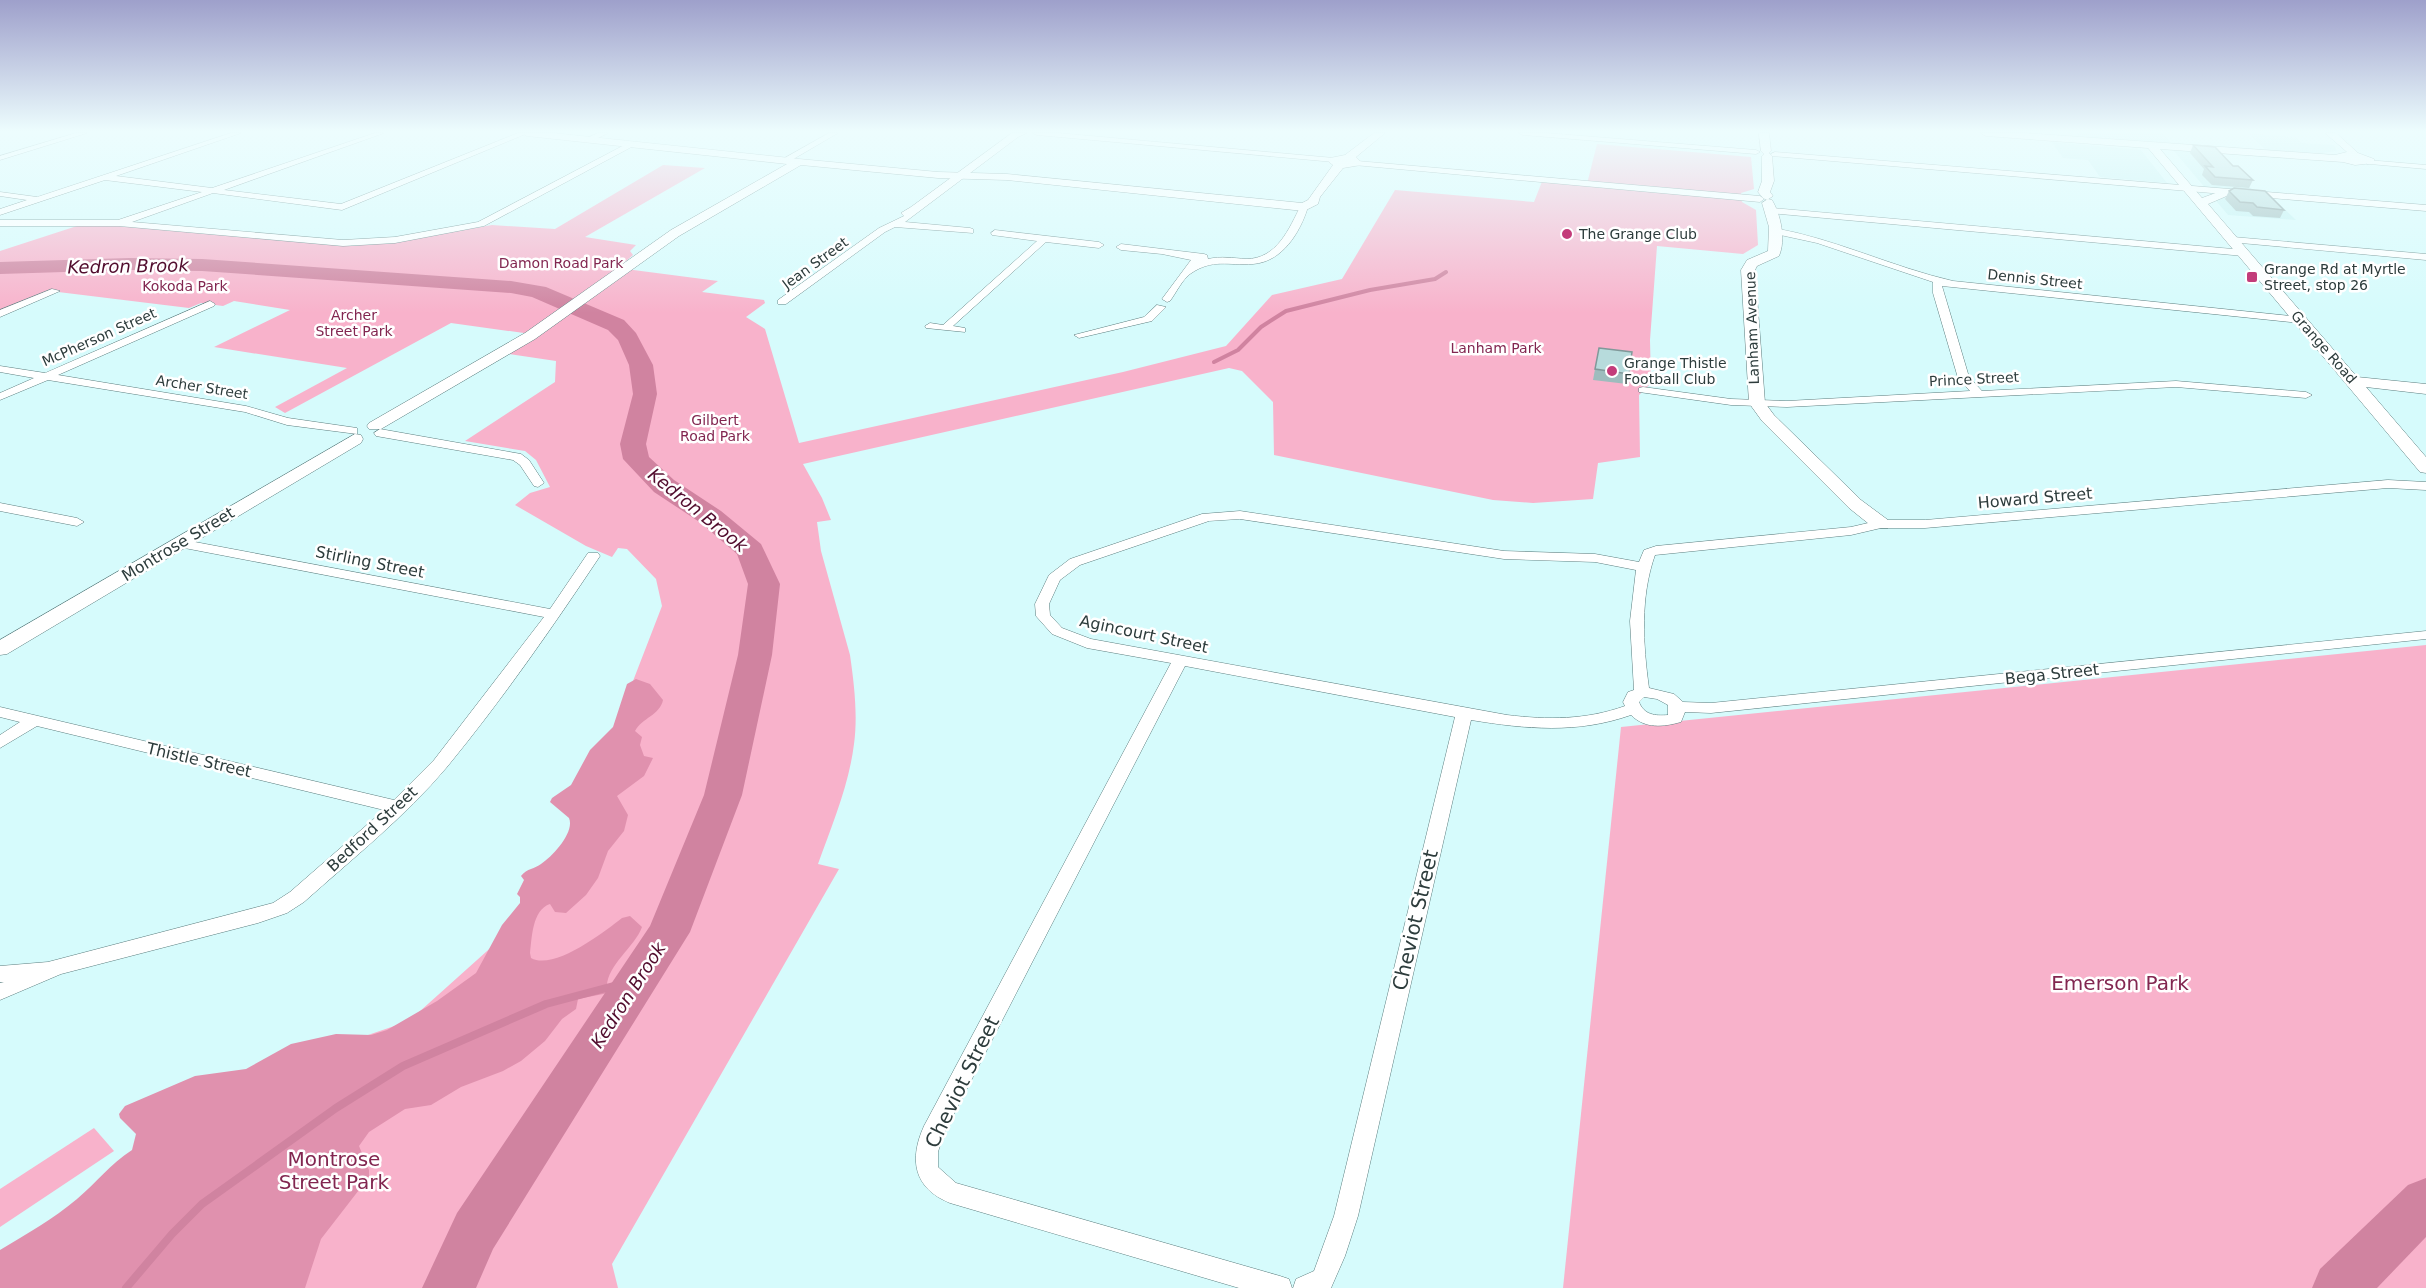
<svg xmlns="http://www.w3.org/2000/svg" width="2426" height="1288" viewBox="0 0 2426 1288" font-family="'DejaVu Sans',sans-serif">
<style>
.built{fill:#c2f1f2}
.green{fill:#f8b2cb}
.forest{fill:#e091ae}
.lines{fill:none;stroke-linecap:round;stroke-linejoin:round}
.stream-far1{stroke:#d083a0;stroke-width:4}
.stream{stroke:#d083a0;stroke-width:8}
.river{fill:#d083a0;fill-rule:evenodd}
.street-casing{stroke:#5c7e7f;stroke-width:1}
.secondary-casing{stroke:#5c7e7f;stroke-width:1}
.street{fill:#fff;fill-rule:evenodd}
.secondary{fill:#fff;fill-rule:evenodd}
.wall{fill:#9dbcbd}
.building{fill:#b7dbdc;stroke:#80999a;stroke-width:1.5}
.poi-dot{fill:#c33c7a;stroke:#fff;stroke-width:2}
.labels{text-anchor:middle;dominant-baseline:central;stroke-width:5;stroke-linejoin:round;paint-order:stroke}
.far-poi-label{font-size:14px;fill:#2d3c3c;stroke:#fff;text-anchor:start}
.far-park-label{font-size:14px;fill:#822650;stroke:#fff}
.far-street-label{font-size:14px;fill:#2d3c3c;stroke:#fff}
.street-label{font-size:16px;fill:#2d3c3c;stroke:#fff}
.water-label{font-size:18px;font-style:italic;fill:#520d2e;stroke:#fff}
.near-street-label{font-size:20px;fill:#2d3c3c;stroke:#fff}
.near-park-label{font-size:20px;fill:#822650;stroke:#fff}
</style>
<rect width="100%" height="100%" fill="#d6fbfc"/>
<g class="built">
<polygon points="2077,133 2162,133 2171,143 2079,136"/>
<polygon points="2247,133 2295,137 2302,143 2334,145 2337,151 2315,154 2267,151"/>
<polygon points="2052,142 2141,150 2167,183 2100,177 2088,160 2063,158"/>
<polygon points="2177,150 2217,153 2260,198 2274,199 2296,220 2228,215 2174,151"/>
</g>
<g class="green">
<path d="M1597,144L1751,157L1754,189L1741,193L1742,202L1756,210L1758,245L1743,254L1657,246L1650,340L1651,383L1639,395L1640,457L1598,463L1593,499L1533,503L1493,500L1274,455L1273,402L1242,371L1229,368L803,464L822,498L831,520L817,522L821,551L850,655C854,683 858,715 854,744C849,785 832,825 818,864L839,869L612,1264L618,1288H0V1269L283,1064L409,1021L506,934L581,838L633,681L662,606L656,579L627,549L618,548L612,557L586,546L515,505L530,493L550,487L536,460L525,451L465,441L555,382L556,361L509,354L538,335L451,323L285,413L275,407L347,368L214,347L290,310L234,301L223,306L201,303L189,308L50,291L0,311V251L80,225H116L351,246L394,242L492,225L555,229L663,165L705,168L585,237L636,245L630,251L633,255L618,268L718,281L702,292L764,300L765,303L746,317L765,329L799,443L1123,372L1226,346L1272,295L1342,279L1395,190L1534,202L1543,179L1587,184Z"/>
<polygon points="2426,645 2426,1288 1563,1288 1621,727"/>
<polygon points="94,1128 114,1151 0,1227 0,1189"/>
</g>
<path class="forest" d="M636,679L650,684L663,700C660,715 642,718 635,731L642,737L640,745L644,756L653,758L644,776L617,796L628,815L624,831L608,851L598,878L586,895L566,913L555,912L550,904C532,910 532,938 530,953L531,958C554,971 604,932 622,918L630,916L642,927C634,949 601,969 608,993L578,999L576,1009L562,1019L545,1041L521,1061L503,1071L461,1087L431,1105L405,1109L369,1132L359,1146L369,1170V1177L321,1239L305,1288H0V1250C27,1234 53,1219 77,1199C97,1182 110,1164 132,1150L136,1134L120,1118L119,1114L125,1106L195,1076L246,1069L291,1044L336,1034L371,1035L387,1030L437,1001L476,973L502,925L520,903V897L517,894L524,880L521,876C527,868 535,869 541,864C553,856 575,832 569,818L550,802L552,798L571,785L590,750L613,727L627,684Z"/>
<g class="lines">
<polyline class="stream-far1" points="1214,362 1238,350 1261,327 1286,311 1370,290 1435,279 1446,272"/>
<polyline class="stream" points="126,1288 172,1234 202,1204 336,1108 403,1066 546,1004 640,979"/>
<g class="river">
<polygon points="129,258 202,259 511,281 546,287 624,320 636,333 653,365 657,394 646,444 649,457 674,480 721,511 761,544 780,584 772,655 742,795 690,932 493,1249 476,1288 422,1288 457,1213 650,926 704,795 738,655 748,584 737,554 701,523 654,492 623,459 620,444 633,394 629,365 618,340 608,330 532,297 511,293 202,271 129,270 0,274 0,262"/>
<polygon points="2426,1178 2426,1237 2377,1288 2312,1288 2320,1269 2408,1185"/>
</g>
<defs>
<g id="street">
<polygon points="76,133 87,133 0,160 0,156"/>
<polygon points="231,133 241,133 116,176 212,188 375,133 384,133 224,190 341,204 518,133 528,133 342,210 213,193 132,222 343,240 395,237 478,222 630,142 637,144 484,226 395,243 343,246 119,226 0,226 0,220 118,220 202,192 105,180 0,215 0,209 27,200 0,196 0,192 37,197"/>
<polygon points="598,133 608,133 592,141 585,139"/>
<polygon points="829,133 838,133 790,161 783,159"/>
<polygon points="1012,133 1027,133 1018,137 905,222 970,228 973,229 973,233 895,227 885,232 786,304 778,304 778,300 879,228 904,216 901,213 911,207"/>
<polygon points="1033,133 1058,133 1334,158 1338,160 1334,162 1037,135"/>
<polygon points="1519,133 1546,133 1756,150 1760,152 1756,154 1523,135"/>
<polygon points="1775,152 2426,205 2426,211 1772,156 1771,154"/>
<polygon points="2367,160 2426,165 2426,169 2370,164 2367,164"/>
<polygon points="1357,161 1760,196 1764,199 1760,202 1354,165 1354,161"/>
<path d="M1301,205L1308,207C1300,233 1282,262 1253,264C1228,266 1213,258 1190,274C1182,280 1176,293 1170,301L1167,302L1162,299L1191,260L1162,254L1121,250L1116,247L1121,244L1204,254L1207,255L1208,259C1221,256 1233,258 1246,259C1277,259 1289,229 1301,205Z"/>
<polygon points="1772,208 2244,250 2249,253 2244,256 1769,213 1768,211"/>
<path d="M1774,228C1836,239 1892,267 1953,281L2300,317L2305,320L2300,323L1942,286L1969,377L1982,391L2176,381L2306,392L2312,395L2306,398L2176,387L1787,407L1731,405L1639,392V388L1643,387L1731,399L1787,401L1970,391L1958,378L1933,293V282L1817,243L1771,233V229Z"/>
<polygon points="995,230 1099,242 1104,245 1099,248 1046,242 953,326 965,328 965,332 926,328 925,326 930,323 943,325 1037,241 992,235 991,233"/>
<polygon points="2233,237 2426,254 2426,260 2230,242 2230,238"/>
<polygon points="52,289 60,291 0,317 0,310"/>
<polygon points="210,301 215,304 214,306 58,375 246,406 288,418 357,428 357,434 287,425 245,412 48,380 0,400 0,393 34,378 0,372 0,366 45,373"/>
<polygon points="1157,305 1166,307 1152,321 1079,338 1074,335 1144,317"/>
<polygon points="380,429 521,454 529,460 544,483 538,487 534,486 520,465 513,460 376,436 374,433"/>
<path d="M2388,480L2426,482V490L2388,488L1925,528H1881L1851,535L1655,555C1640,597 1643,644 1649,688L1674,694L1683,702L1711,703L2426,631V639L1711,713L1685,712L1681,722C1663,727 1645,729 1631,715C1577,734 1526,729 1471,720L1358,1216L1345,1256L1331,1288H1293L1296,1279L1314,1271L1334,1216L1455,717L1185,666L943,1135L938,1152V1167L956,1183L1280,1276L1289,1279L1292,1288H1239L950,1203C913,1188 909,1159 924,1126L1171,663L1087,648L1052,634L1036,616L1035,604L1049,575L1070,559L1202,514L1240,511L1504,551L1595,554L1639,562L1644,550L1656,546L1851,527L1881,520H1925ZM1240,519L1504,559L1595,562L1636,570L1630,621L1634,690L1628,692L1623,702L1625,706C1586,720 1548,720 1507,715L1091,639L1062,628L1050,615L1049,604L1060,580L1080,565L1209,521ZM1644,697L1657,699L1668,705V715C1655,716 1644,715 1639,702Z"/>
<polygon points="0,503 77,518 84,522 77,526 0,511"/>
<path d="M179,539L550,609L588,553H598L600,556C552,628 502,700 447,767C405,817 352,859 304,902L287,913L258,923L61,974L0,1000V983L4,982H0V966L48,962L273,903L290,892L384,810L37,726L0,748V735L20,722L0,717V707L394,800L434,760L544,617L174,546L172,543Z"/>
</g>
<g id="secondary">
<polygon points="522,133 553,133 799,159 938,172 1007,174 1302,203 1308,200 1333,165 1329,162 1330,158 1345,155 1374,133 1385,133 1356,157 1362,163 1361,165 1343,168 1320,197 1318,204 1304,211 1007,180 938,178 801,165 679,236 535,339 381,429 369,429 367,426 369,423 525,333 671,230 787,164 527,136"/>
<polygon points="1759,133 1769,133 1771,151 1769,153 1772,156 1774,181 1770,192 1773,196 1767,200 1763,198 1758,192 1762,181 1762,156 1764,154 1761,151"/>
<polygon points="1981,133 2024,133 2335,155 2347,152 2325,133 2336,133 2358,153 2374,159 2374,163 2355,165 2343,162 2160,149 2202,198 2221,191 2229,191 2229,195 2208,204 2357,377 2426,384 2426,394 2366,387 2426,457 2426,473 2420,472 2148,148 1986,136"/>
<path d="M1768,199L1772,200C1781,215 1786,240 1779,256L1757,266L1755,270L1765,403L1774,415L1861,500L1888,520L1890,524L1888,528H1874L1849,508L1762,421L1749,403L1741,270L1747,260L1768,251L1769,227L1762,203Z"/>
<polygon points="355,434 361,435 363,439 361,443 7,654 0,655 0,640"/>
</g>
</defs>
<use href="#street" class="street-casing"/>
<use href="#secondary" class="secondary-casing"/>
<use href="#street" class="street"/>
<use href="#secondary" class="secondary"/>
</g>
<g class="wall">
<polygon points="2193,145 2233,166 2253,180 2249,188 2212,185 2202,175 2204,169 2190,153"/>
<polygon points="2229,191 2284,210 2280,218 2253,216 2249,212 2236,211 2225,199"/>
<polygon points="1599,348 1629,374 1627,384 1593,380"/>
</g>
<g class="building">
<polygon points="2193,145 2215,147 2233,166 2238,166 2253,180 2215,177 2205,166 2213,167"/>
<polygon points="2234,188 2265,191 2284,210 2257,207 2253,203 2240,202 2229,191"/>
<polygon points="1599,348 1632,352 1629,374 1595,369"/>
</g>
<linearGradient id="sky" x2="0" y2="1"><stop stop-color="#9ea0cb"/><stop offset="0.42" stop-color="#edfdfe"/><stop offset="1" stop-color="#edfdfe" stop-opacity="0"/></linearGradient>
<rect width="2426" height="313" fill="url(#sky)"/>
<g class="poi-dot">
<circle cx="1567" cy="234" r="6"/>
<rect x="2246" y="271" width="12" height="12" rx="3"/>
<circle cx="1612" cy="371" r="6"/>
</g>
<g class="labels">
<g class="far-poi-label">
<text x="1579" y="234">The Grange Club</text>
<text x="2264" y="269">Grange Rd at Myrtle<tspan x="2264" dy="16">Street, stop 26</tspan></text>
<text x="1624" y="363">Grange Thistle<tspan x="1624" dy="16">Football Club</tspan></text>
</g>
<g class="far-park-label">
<text x="561" y="263">Damon Road Park</text>
<text x="185" y="286">Kokoda Park</text>
<text x="354" y="315">Archer<tspan x="354" dy="16">Street Park</tspan></text>
<text x="1496" y="348">Lanham Park</text>
<text x="715" y="420">Gilbert<tspan x="715" dy="16">Road Park</tspan></text>
</g>
<g class="far-street-label">
<text transform="translate(815 263) rotate(-36)">Jean Street</text>
<text transform="translate(2035 279) rotate(6)">Dennis Street</text>
<text transform="translate(1752 328) rotate(-92)">Lanham Avenue</text>
<text transform="translate(99 337) rotate(-24)">McPherson Street</text>
<text transform="translate(2324 347) rotate(49)">Grange Road</text>
<text transform="translate(1974 379) rotate(-3)">Prince Street</text>
<text transform="translate(202 387) rotate(9)">Archer Street</text>
</g>
<g class="street-label">
<text transform="translate(2035 498) rotate(-5)">Howard Street</text>
<text transform="translate(178 544) rotate(-31)">Montrose Street</text>
<text transform="translate(370 562) rotate(11)">Stirling Street</text>
<text transform="translate(1144 634) rotate(12)">Agincourt Street</text>
<text transform="translate(2052 674) rotate(-6)">Bega Street</text>
<text transform="translate(199 760) rotate(13)">Thistle Street</text>
<text transform="translate(372 829) rotate(-43)">Bedford Street</text>
</g>
<g class="water-label">
<text transform="translate(128 266) rotate(-1)">Kedron Brook</text>
<text transform="translate(698 510) rotate(39)">Kedron Brook</text>
<text transform="translate(628 995) rotate(-57)">Kedron Brook</text>
</g>
<g class="near-street-label">
<text transform="translate(1415 920) rotate(-77)">Cheviot Street</text>
<text transform="translate(962 1082) rotate(-64)">Cheviot Street</text>
</g>
<g class="near-park-label">
<text x="2120" y="983">Emerson Park</text>
<text x="334" y="1159">Montrose<tspan x="334" dy="23">Street Park</tspan></text>
</g>
</g>
</svg>
